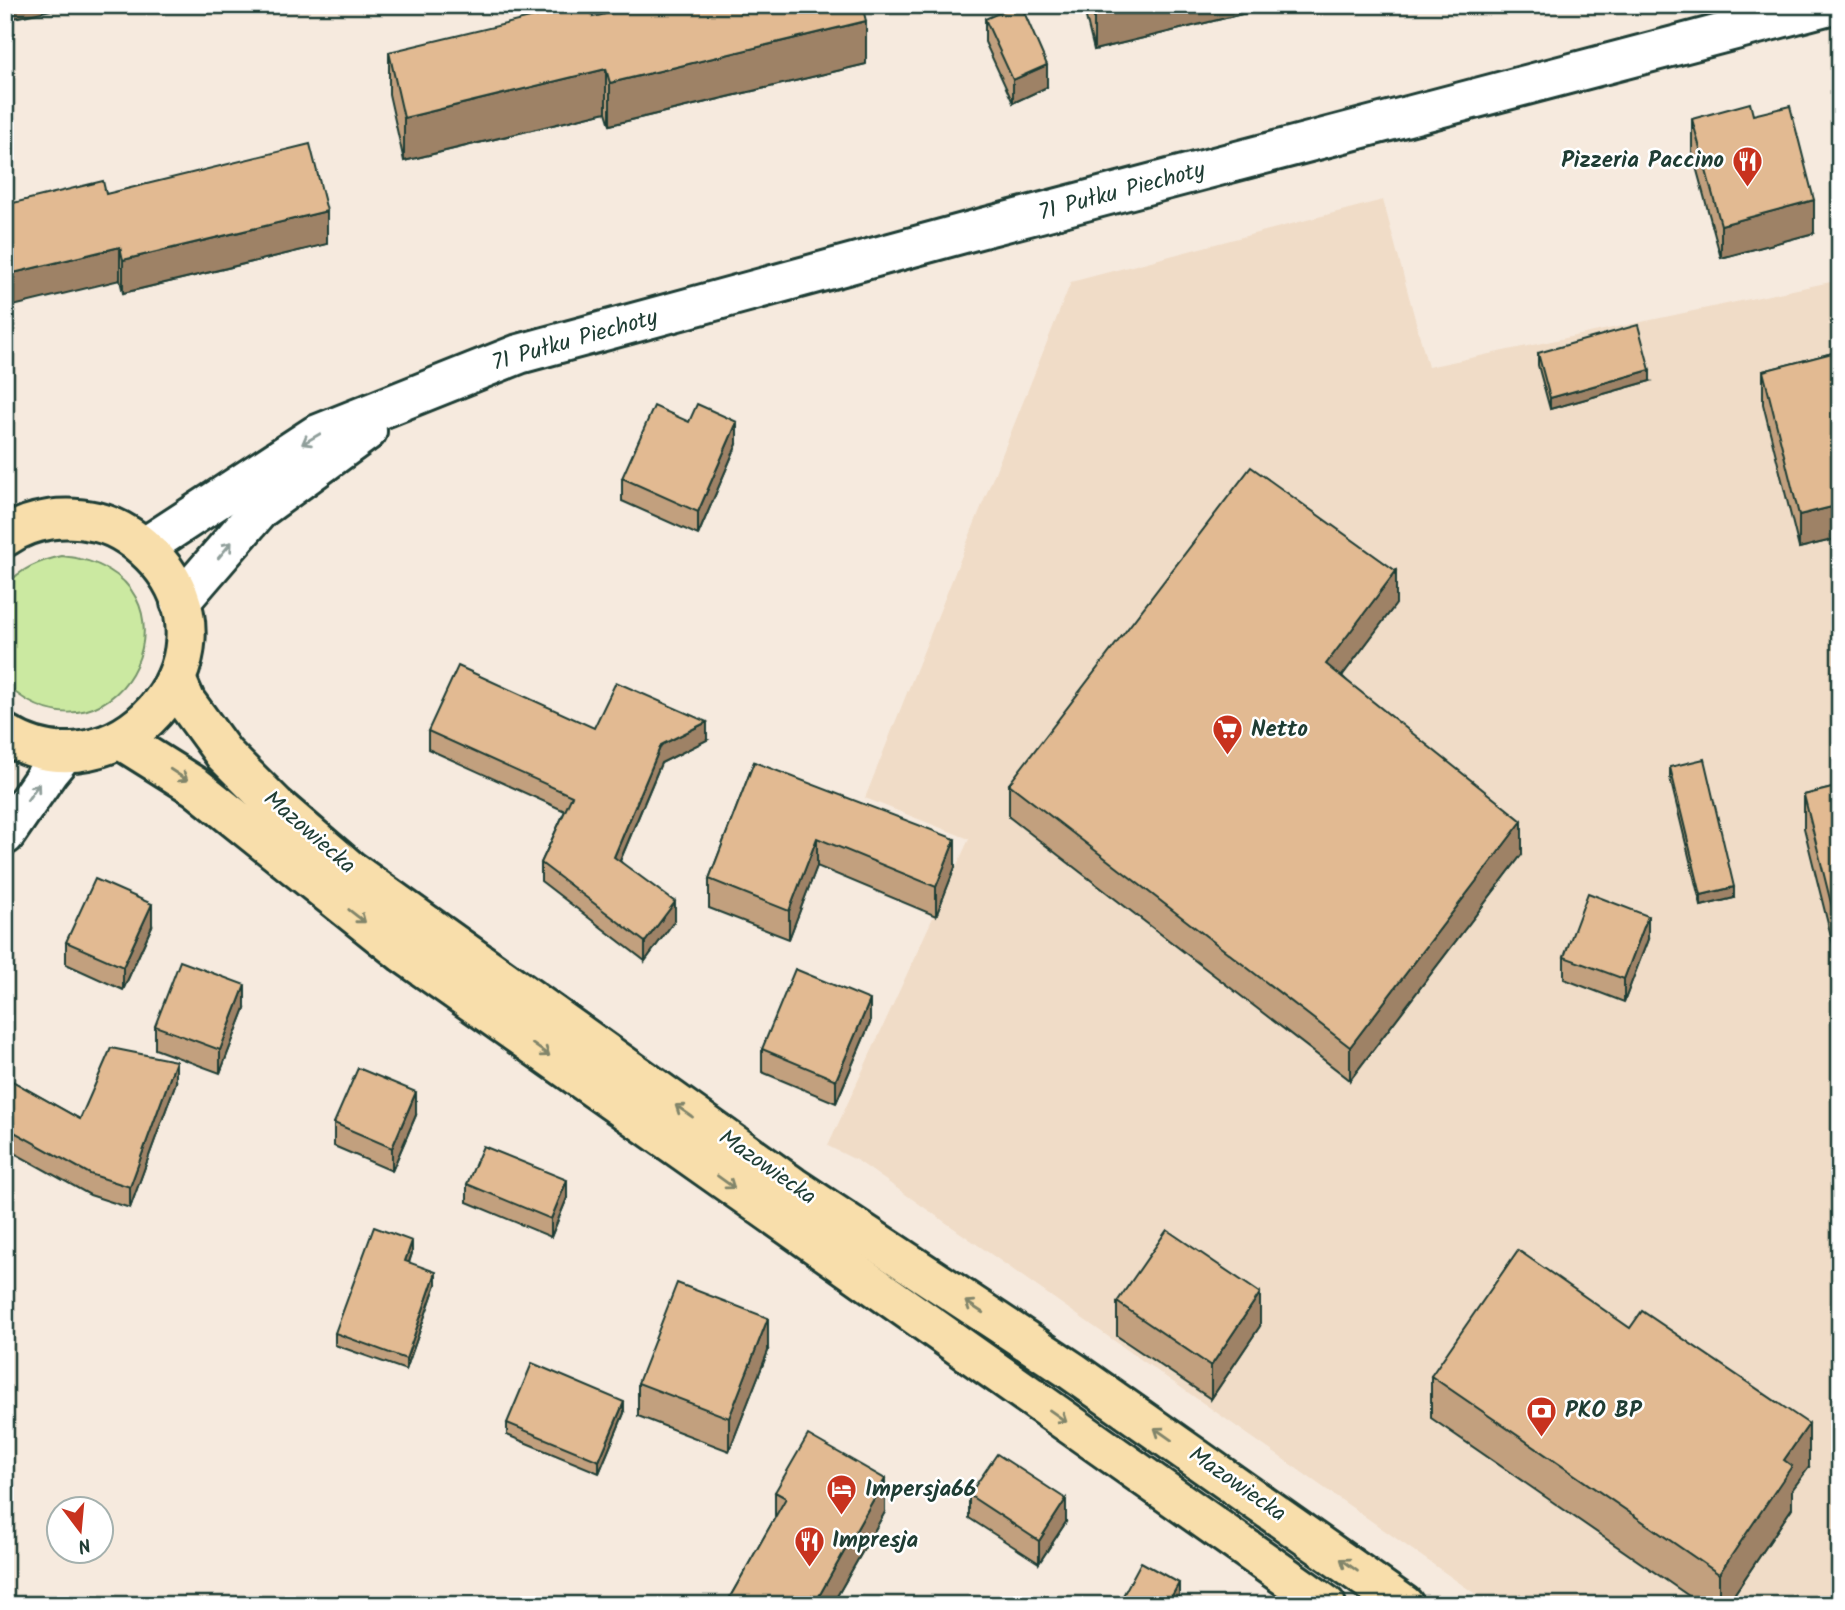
<svg xmlns="http://www.w3.org/2000/svg" width="1845" height="1610" viewBox="0 0 1845 1610" font-family="Kalam,sans-serif">
<style>
.built{fill:#f0dcc7}
.grass{fill:#cbe9a1;stroke:#75936a;stroke-width:2}
.lines{fill:none;stroke-linecap:round;stroke-linejoin:round}
.tertiary-casing{stroke:#1f3d34;stroke-width:44}
.primary-casing{stroke:#1f3d34;stroke-width:44}
.tertiary{stroke:#fff;stroke-width:38}
.primary{stroke:#f8deab;stroke-width:38}
.wall{fill:#c2a07e;stroke:#1f3d34;stroke-width:2}
.shaded-wall{fill:#9e8266;stroke:#1f3d34;stroke-width:2}
.building{fill:#e2ba92;stroke:#1f3d34;stroke-width:2}
.oneway{stroke:#8f9e9a}
.oneway2{stroke:#81856a}
.labels{text-anchor:middle;dominant-baseline:central;stroke-width:5;stroke-linejoin:round;paint-order:stroke}
.poi-label{font-size:23px;font-weight:bold;fill:#1f3d34;stroke:#fff;text-anchor:start}
.street-label{font-size:23px;fill:#1f3d34;stroke:#fff}
</style>
<rect width="100%" height="100%" fill="#f6eade"/>
<filter id="ink" filterUnits="userSpaceOnUse"><feTurbulence type="fractalNoise" baseFrequency=".0143" numOctaves="2"/><feDisplacementMap in="SourceGraphic" scale="14" xChannelSelector="R" yChannelSelector="G"/><feConvolveMatrix kernelMatrix="1 2 1 2 8 2 1 2 1" color-interpolation-filters="sRGB"/></filter>
<g filter="url(#ink)">
<polygon class="built" points="1383,200 1428,367 1840,280 1840,1605 1491,1605 858,1161 828,1146 969,839 865,798 1071,282"/>
<path class="grass" d="M62,556C219,572 122,789 5,684V586C22,568 39,561 62,556Z"/>
<g class="lines">
<defs>
<g id="tertiary">
<polyline points="145,547 316,435 519,354 975,230 1830,5"/>
<polyline points="180,602 260,509 367,431"/>
<polyline points="5,835 49,771 65,752"/>
</g>
<g id="primary">
<path d="M5,537C32,518 66,515 97,522C122,528 141,543 158,562C243,661 115,803 5,734"/>
<polyline points="176,679 186,702 224,754 276,806 350,870 792,1186 1072,1371 1404,1605"/>
<polyline points="121,740 196,787 403,953 1326,1605"/>
</g>
</defs>
<use href="#tertiary" class="tertiary-casing"/>
<use href="#primary" class="primary-casing"/>
<use href="#tertiary" class="tertiary"/>
<use href="#primary" class="primary"/>
</g>
<g class="wall">
<polygon points="1083,5 1279,5 1094,50"/>
<polygon points="593,17 866,64 610,125 606,112 404,161 389,94 389,52"/>
<polygon points="985,19 1047,87 1013,103 985,42"/>
<polygon points="1692,119 1814,233 1721,258 1692,152"/>
<polygon points="106,194 327,244 123,293 120,280"/>
<polygon points="1840,351 1840,538 1799,548 1763,404 1763,371"/>
<polygon points="1538,353 1650,381 1550,409 1538,365"/>
<polygon points="689,422 737,444 698,535 622,501 622,478"/>
<polygon points="1396,604 1342,676 1522,854 1350,1080 1009,817 1009,784"/>
<polygon points="594,728 707,740 661,763 620,861 675,920 645,961 541,881 541,863 565,811 428,749 428,731"/>
<polygon points="754,762 955,867 936,916 817,866 789,939 709,908 709,879"/>
<polygon points="1670,767 1734,898 1701,906 1670,778"/>
<polygon points="1840,786 1840,972 1804,828 1804,795"/>
<polygon points="152,926 123,990 66,964 66,942"/>
<polygon points="1648,939 1624,1002 1564,979 1564,957"/>
<polygon points="245,1008 220,1073 155,1049 155,1026"/>
<polygon points="870,1023 836,1103 762,1072 762,1049"/>
<polygon points="5,1077 80,1119 176,1082 130,1208 90,1195 5,1148"/>
<polygon points="416,1115 392,1171 334,1146 334,1123"/>
<polygon points="467,1184 567,1198 551,1237 467,1202"/>
<polygon points="412,1253 409,1263 436,1284 406,1370 335,1345 335,1333"/>
<polygon points="1117,1302 1260,1326 1211,1399 1117,1336"/>
<polygon points="1840,1306 1840,1335 1837,1333 1837,1310"/>
<polygon points="768,1351 729,1451 638,1416 638,1383"/>
<polygon points="1431,1376 1809,1467 1792,1490 1792,1508 1727,1605 1702,1605 1431,1418"/>
<polygon points="624,1413 599,1473 507,1435 507,1423"/>
<polygon points="775,1492 885,1512 832,1605 730,1605 730,1597 775,1518"/>
<polygon points="969,1495 1066,1522 1039,1563 969,1518"/>
</g>
<g class="shaded-wall">
<polygon points="5,5 74,5 5,20"/>
<polygon points="1103,5 1279,5 1094,50 1094,8"/>
<polygon points="866,21 866,64 610,125 610,83"/>
<polygon points="1047,65 1047,87 1013,103 1013,80"/>
<polygon points="606,69 606,112 404,161 404,118"/>
<polygon points="1814,200 1814,233 1721,258 1721,225"/>
<polygon points="327,211 327,244 123,293 123,260"/>
<polygon points="120,247 120,280 5,308 5,275"/>
<polygon points="1650,370 1650,381 1550,409 1550,398"/>
<polygon points="737,422 737,444 698,535 698,512"/>
<polygon points="1840,505 1840,538 1799,548 1799,515"/>
<polygon points="1396,571 1396,604 1326,697 1326,664"/>
<polygon points="707,722 707,740 661,763 614,875 614,857 661,745"/>
<polygon points="1522,821 1522,854 1350,1080 1350,1047"/>
<polygon points="817,838 817,866 789,939 789,911"/>
<polygon points="955,839 955,867 936,916 936,887"/>
<polygon points="1734,887 1734,898 1701,906 1701,895"/>
<polygon points="675,902 675,920 645,961 645,942"/>
<polygon points="152,904 152,926 123,990 123,967"/>
<polygon points="1648,916 1648,939 1624,1002 1624,979"/>
<polygon points="245,985 245,1008 220,1073 220,1050"/>
<polygon points="870,1000 870,1023 836,1103 836,1080"/>
<polygon points="176,1061 176,1082 130,1208 130,1187"/>
<polygon points="416,1092 416,1115 392,1171 392,1148"/>
<polygon points="567,1180 567,1198 551,1237 551,1219"/>
<polygon points="412,1241 412,1253 405,1273 405,1261"/>
<polygon points="436,1272 436,1284 406,1370 406,1359"/>
<polygon points="1260,1293 1260,1326 1211,1399 1211,1366"/>
<polygon points="768,1318 768,1351 729,1451 729,1418"/>
<polygon points="624,1402 624,1413 599,1473 599,1461"/>
<polygon points="1809,1424 1809,1467 1792,1490 1792,1508 1727,1605 1719,1605 1719,1574 1784,1460"/>
<polygon points="885,1479 885,1512 832,1605 814,1605"/>
<polygon points="1066,1499 1066,1522 1039,1563 1039,1541"/>
<polygon points="1179,1583 1179,1605 1167,1605"/>
</g>
<g class="building">
<polygon points="584,5 591,5 593,17 643,5 862,5 866,21 610,83 606,69 404,118 389,52"/>
<polygon points="1017,5 1021,5 1047,65 1013,80 985,19"/>
<polygon points="1750,103 1753,115 1790,106 1814,200 1721,225 1692,119"/>
<polygon points="310,144 327,211 123,260 120,247 5,275 5,205 103,181 106,194"/>
<polygon points="1638,325 1650,370 1550,398 1538,353"/>
<polygon points="1840,351 1840,505 1799,515 1763,371"/>
<polygon points="697,404 737,422 698,512 622,478 654,406 689,422"/>
<polygon points="1251,467 1396,571 1326,664 1522,821 1350,1047 1009,784"/>
<polygon points="458,666 594,728 616,682 707,722 661,745 614,857 675,902 645,942 541,863 572,796 428,731"/>
<polygon points="1704,759 1734,887 1701,895 1670,767"/>
<polygon points="754,762 955,839 936,887 817,838 789,911 709,879"/>
<polygon points="1840,786 1840,939 1804,795"/>
<polygon points="95,879 152,904 123,967 66,942"/>
<polygon points="1588,893 1648,916 1624,979 1564,957"/>
<polygon points="180,961 245,985 220,1050 155,1026"/>
<polygon points="795,969 870,1000 836,1080 762,1049"/>
<polygon points="111,1048 176,1061 130,1187 90,1174 5,1127 5,1077 80,1119"/>
<polygon points="358,1068 416,1092 392,1148 334,1123"/>
<polygon points="483,1146 567,1180 551,1219 467,1184"/>
<polygon points="374,1227 412,1241 405,1261 436,1272 406,1359 335,1333"/>
<polygon points="1167,1230 1260,1293 1211,1366 1117,1302"/>
<polygon points="1518,1250 1630,1328 1642,1311 1809,1424 1784,1460 1792,1466 1719,1574 1431,1376"/>
<polygon points="677,1283 768,1318 729,1418 638,1383"/>
<polygon points="532,1363 624,1402 599,1461 507,1423"/>
<polygon points="808,1435 885,1479 814,1605 744,1605 730,1597 786,1498 775,1492"/>
<polygon points="997,1454 1066,1499 1039,1541 969,1495"/>
<polygon points="1141,1562 1179,1583 1167,1605 1118,1605"/>
</g>
<defs><path id="oneway-shaft" d="M-6 0H5M1.5-3L5.5 0L1.5 3" fill="none" stroke-width="1.6" stroke-linecap="round" stroke-linejoin="round" transform="scale(1.75)"/></defs>
<g class="oneway">
<use href="#oneway-shaft" transform="translate(311 439) rotate(150)"/>
<use href="#oneway-shaft" transform="translate(225 550) rotate(-50)"/>
<use href="#oneway-shaft" transform="translate(33 792) rotate(-55)"/>
</g>
<g class="oneway2">
<use href="#oneway-shaft" transform="translate(179 775) rotate(33)"/>
<use href="#oneway-shaft" transform="translate(357 916) rotate(38)"/>
<use href="#oneway-shaft" transform="translate(541 1050) rotate(35)"/>
<use href="#oneway-shaft" transform="translate(684 1111) rotate(-145)"/>
<use href="#oneway-shaft" transform="translate(726 1182) rotate(36)"/>
<use href="#oneway-shaft" transform="translate(974 1307) rotate(-147)"/>
<use href="#oneway-shaft" transform="translate(1058 1416) rotate(35)"/>
<use href="#oneway-shaft" transform="translate(1163 1434) rotate(-145)"/>
<use href="#oneway-shaft" transform="translate(1349 1565) rotate(-144)"/>
</g>
</g>
<defs>
<symbol id="restaurant-pin" viewBox="-11 -11 22 30"><path d="M0 17L-7.5 6A9.5 9.5 0 1 1 7.5 6Z" fill="#c8321e" stroke="#fff"/><path d="M-5-6h1v4h1v-4h1v4h1v-4h1v5L-1.5 .5V6h-2V.5L-5-1ZM5-6V6H3V1.5H1.5Q1.5-4 5-6Z" fill="#fff"/></symbol>
<symbol id="supermarket-pin" viewBox="-11 -11 22 30"><path d="M0 17L-7.5 6A9.5 9.5 0 1 1 7.5 6Z" fill="#c8321e" stroke="#fff"/><path d="M-6-5.5h2.5l.6 2H6L4.5 2H-2.5L-4.4-4H-6ZM-1.5 3.2a1.3 1.3 0 1 0 .1 0ZM3 3.2a1.3 1.3 0 1 0 .1 0Z" fill="#fff"/></symbol>
<symbol id="bank-pin" viewBox="-11 -11 22 30"><path d="M0 17L-7.5 6A9.5 9.5 0 1 1 7.5 6Z" fill="#c8321e" stroke="#fff"/><path d="M-6-4H6V4H-6ZM0-2.3a2.3 2.3 0 1 0 0 4.6a2.3 2.3 0 1 0 0-4.6Z" fill="#fff"/></symbol>
<symbol id="hotel-pin" viewBox="-11 -11 22 30"><path d="M0 17L-7.5 6A9.5 9.5 0 1 1 7.5 6Z" fill="#c8321e" stroke="#fff"/><path d="M-6-4.5h1.5V1H6V5H4.5V3h-9V5H-6ZM-4 0a1.8 1.8 0 1 1 3.6 0ZM.5 0V-2.5h3Q6-2.5 6 0Z" fill="#fff"/></symbol>
</defs>
<g fill-rule="evenodd">
<use href="#restaurant-pin" x="1730" y="144" width="35" height="47"/>
<use href="#supermarket-pin" x="1210" y="712" width="35" height="47"/>
<use href="#bank-pin" x="1524" y="1394" width="35" height="47"/>
<use href="#hotel-pin" x="824" y="1472" width="35" height="47"/>
<use href="#restaurant-pin" x="792" y="1524" width="35" height="47"/>
</g>
<g class="labels">
<g class="poi-label">
<text x="1724" y="161" text-anchor="end">Pizzeria Paccino</text>
<text x="1251" y="730">Netto</text>
<text x="1565" y="1411">PKO BP</text>
<text x="865" y="1490">Impersja66</text>
<text x="832" y="1541">Impresja</text>
</g>
<g class="street-label">
<text transform="translate(1122 192) rotate(-15)">71 Pułku Piechoty</text>
<text transform="translate(575 341) rotate(-16)">71 Pułku Piechoty</text>
<text transform="translate(309 833) rotate(41)">Mazowiecka</text>
<text transform="translate(767 1168) rotate(35)">Mazowiecka</text>
<text transform="translate(1237 1485) rotate(35)">Mazowiecka</text>
</g>
</g>
<rect width="1845" height="1610" fill="none" stroke="#fff" stroke-width="28"/>
<rect x="14" y="14" width="1817" height="1582" fill="none" stroke="#1f3d34" stroke-width="2.5" filter="url(#ink)"/>
<g transform="translate(80 1530) rotate(164)"><circle r="33" fill="#ffffff" stroke="#a5b1ae" stroke-width="2"/>
<path d="M0-5L12 26L0 18L-12 26Z" fill="#c8321e"/>
<text y="-10" font-size="19" font-weight="bold" text-anchor="middle" fill="#1f3d34">N</text>
</g>
</svg>
